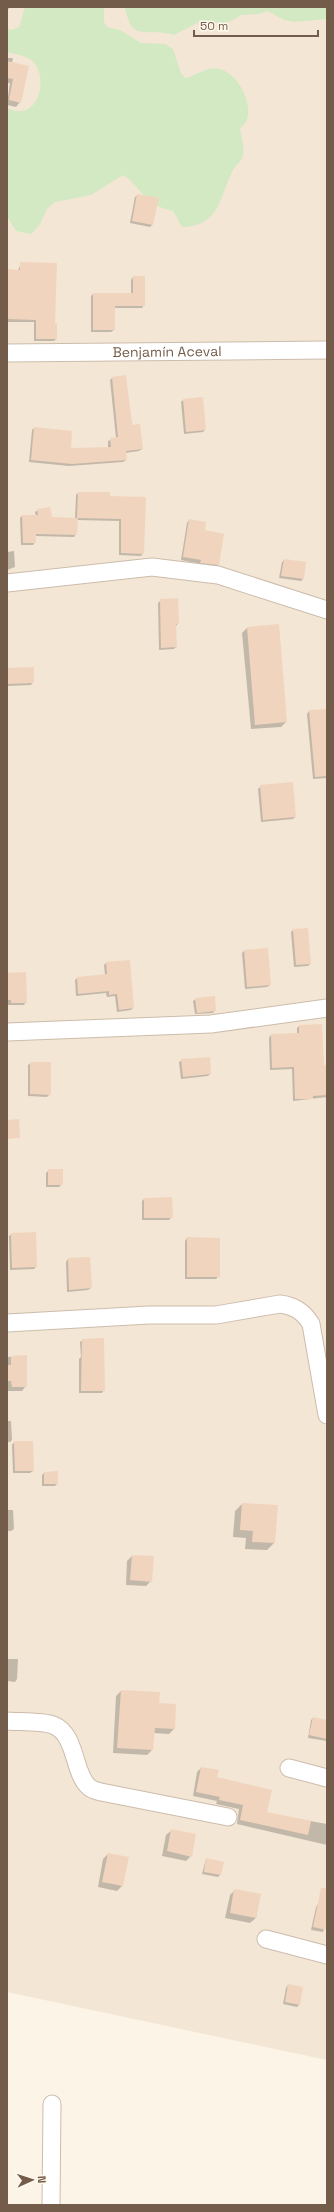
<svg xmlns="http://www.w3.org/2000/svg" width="334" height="2212" viewBox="0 0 334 2212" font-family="'Space Grotesk',sans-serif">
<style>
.residential{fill:#f3e6d4}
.green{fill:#d2e9c4}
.shadow{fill:#0003}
.building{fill:#f1d4be}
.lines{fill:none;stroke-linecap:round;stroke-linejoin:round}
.minor-casing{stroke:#cdbcac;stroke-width:19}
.minor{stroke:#fff;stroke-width:17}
.labels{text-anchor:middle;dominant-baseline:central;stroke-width:3.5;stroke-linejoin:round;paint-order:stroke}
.street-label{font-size:14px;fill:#745c4b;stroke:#fff8ec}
</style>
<rect width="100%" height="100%" fill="#fcf4e6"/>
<polygon class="residential" points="7,7 327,7 327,2060 7,1992"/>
<g class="green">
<path d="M25,7H104V22L107,27L120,30L141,43L165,44L173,49L181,73L185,78C196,76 208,65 220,69C242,75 259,116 240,128C241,137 245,146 243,155C242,161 236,165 233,170C219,198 220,226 182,227L173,211L162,208L146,198L130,180L123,175L91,195L55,202L47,209L39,226L31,234L16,231L7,216V108C40,124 50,74 31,60C24,55 15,54 7,52V28L11,30L19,27Z"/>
<path d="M125,7H327V19L294,22L284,20L268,11L259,14L241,15L233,20L225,23H197L174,35C146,26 132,45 125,7Z"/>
</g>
<g class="shadow">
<polygon points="7,7 10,7 7,11"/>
<polygon points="7,58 13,58 12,63 20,102 16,107 7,105 10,83 7,83"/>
<polygon points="138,195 153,224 150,227 130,223 135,197"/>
<polygon points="21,263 54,324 56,339 54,341 34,341 34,322 7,322 7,270 18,271"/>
<polygon points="133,277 144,305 142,308 114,308 114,330 111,332 91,332 91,296 93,294 131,294 131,280"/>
<polygon points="125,376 132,426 142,449 139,451 125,453 126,460 123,462 109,463 69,466 29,462 32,430 34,428 70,449 108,448 108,441 116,438 110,380 112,378"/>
<polygon points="183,400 205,430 203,432 184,434 181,402"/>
<polygon points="78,493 109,497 143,553 141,556 119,555 119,521 77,520 76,534 74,537 35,536 35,542 33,545 21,545 20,518 22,516 36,516 35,512 38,510 51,518 75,519 76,495"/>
<polygon points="189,520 204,531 218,565 216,567 181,560 187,523"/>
<polygon points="14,551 15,567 7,570 7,552"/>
<polygon points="284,560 305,563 303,579 301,581 279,578 282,562"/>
<polygon points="161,600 178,623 176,626 176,647 174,649 159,650 158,603"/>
<polygon points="247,628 286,722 281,727 251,729 242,633"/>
<polygon points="7,669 33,682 31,685 7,686"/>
<polygon points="327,710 327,778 313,779 307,714 309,711"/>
<polygon points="261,786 295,817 293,819 261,822 258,789"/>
<polygon points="293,930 310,964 308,966 294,967 291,932"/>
<polygon points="244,951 270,985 267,987 245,989 242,953"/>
<polygon points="106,963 133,1008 131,1010 117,1012 115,996 107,997 106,993 76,996 75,980 77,978 105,975 104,965"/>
<polygon points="7,973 26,1002 24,1005 7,1005"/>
<polygon points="196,999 215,1010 213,1013 195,1014 193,1001"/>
<polygon points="299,1026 323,1066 327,1066 327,1097 293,1101 292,1069 270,1070 269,1038 271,1035 297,1034 297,1028"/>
<polygon points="182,1060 210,1074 208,1076 181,1079 179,1062"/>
<polygon points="31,1063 50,1094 47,1097 28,1096 28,1065"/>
<polygon points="49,1170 62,1184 59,1187 46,1187 46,1173"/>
<polygon points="144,1199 172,1217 169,1220 142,1220 142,1201"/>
<polygon points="12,1234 36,1267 34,1269 10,1270 9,1236"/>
<polygon points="187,1238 219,1276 216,1279 185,1279 185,1241"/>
<polygon points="68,1259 91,1288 88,1290 67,1292 66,1262"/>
<polygon points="83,1340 104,1390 102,1393 79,1393 79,1359 81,1357 80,1342"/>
<polygon points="26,1356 26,1386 22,1391 8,1391 7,1357"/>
<polygon points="7,1421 11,1421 12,1440 10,1442 7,1442"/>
<polygon points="14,1442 33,1471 30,1473 13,1473 12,1445"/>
<polygon points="44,1473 57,1484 55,1486 42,1486 42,1475"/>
<polygon points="242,1504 274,1543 267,1550 245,1549 246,1538 233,1537 235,1511"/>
<polygon points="7,1510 13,1510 14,1529 11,1531 7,1531"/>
<polygon points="132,1556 151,1581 146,1586 126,1585 127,1561"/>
<polygon points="7,1659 18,1659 17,1679 15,1682 7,1681"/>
<polygon points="121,1691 158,1704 175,1705 174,1729 169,1734 153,1733 152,1750 147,1755 113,1753 116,1696"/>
<polygon points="313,1718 327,1721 327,1741 308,1738 311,1720"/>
<polygon points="201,1768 266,1813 327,1824 327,1845 237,1824 239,1809 216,1804 217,1801 193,1796 197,1772"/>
<polygon points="172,1830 191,1856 186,1861 162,1856 166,1835"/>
<polygon points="108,1854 122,1886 117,1891 98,1887 103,1859"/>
<polygon points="206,1859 220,1875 218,1877 202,1874"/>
<polygon points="235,1890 260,1895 256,1918 250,1923 225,1918 230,1895"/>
<polygon points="318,1904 327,1906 327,1920 323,1932 311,1930 316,1907"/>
<polygon points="288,1985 299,2005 297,2007 283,2004 286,1988"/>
</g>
<g class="building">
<polygon points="7,61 29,66 21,103 9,100 13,79 7,78"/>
<polygon points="137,194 159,198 153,225 132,221"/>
<polygon points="20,262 57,263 55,323 57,323 57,339 36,339 36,320 7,319 7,269 20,270"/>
<polygon points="133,276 145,276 145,306 115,306 115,330 93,330 93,293 133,293"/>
<polygon points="126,375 132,425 140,424 143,449 126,451 127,460 112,461 72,464 31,460 34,427 72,431 71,448 111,447 110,438 118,437 112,377"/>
<polygon points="203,397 206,430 186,432 183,399"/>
<polygon points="78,492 110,492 110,496 146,497 144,554 121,553 121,519 78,518 77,535 36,534 36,543 23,543 22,515 38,515 37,509 50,507 52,517 77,518"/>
<polygon points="189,519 206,522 205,530 224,534 219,565 200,563 201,560 183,557"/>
<polygon points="284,559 306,562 304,579 281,576"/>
<polygon points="178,598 179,624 176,624 177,647 161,648 160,599"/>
<polygon points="279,624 287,722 255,725 247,627"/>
<polygon points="34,667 34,683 7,684 7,668"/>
<polygon points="327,709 327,776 315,777 309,710"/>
<polygon points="293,782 296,817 263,820 260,785"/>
<polygon points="308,928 311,964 296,965 293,929"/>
<polygon points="268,948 271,985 247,987 244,950"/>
<polygon points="130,960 134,1008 119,1010 117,994 109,995 109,991 78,994 77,977 107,974 106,962"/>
<polygon points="26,972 27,1003 11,1003 11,1000 7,1000 7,973"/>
<polygon points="215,996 216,1011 197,1013 195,998"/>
<polygon points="322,1024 324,1065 327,1065 327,1095 313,1096 313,1099 295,1099 294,1067 272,1068 271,1034 299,1033 299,1025"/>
<polygon points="210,1057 211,1074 183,1077 181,1059"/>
<polygon points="30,1062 51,1062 51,1095 30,1094"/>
<polygon points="19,1119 20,1138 7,1139 7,1120"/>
<rect x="48" y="1169" width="15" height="16"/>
<polygon points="172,1197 173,1218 144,1218 144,1198"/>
<polygon points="36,1232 37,1267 12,1268 11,1233"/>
<polygon points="187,1237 220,1238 220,1277 187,1277"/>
<polygon points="90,1257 92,1288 69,1290 68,1258"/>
<polygon points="104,1338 105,1391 81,1391 82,1339"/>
<polygon points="27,1355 27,1387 12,1387 11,1381 7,1381 7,1365 11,1365 11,1356"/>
<polygon points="14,1441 33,1441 34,1471 15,1471"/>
<polygon points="58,1471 58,1484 44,1484 44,1472"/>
<polygon points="242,1503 278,1505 275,1543 252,1542 253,1531 240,1530"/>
<polygon points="132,1555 154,1556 152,1582 130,1580"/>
<polygon points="121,1690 160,1692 159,1703 176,1704 175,1729 155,1728 153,1750 117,1748"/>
<polygon points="313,1717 327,1720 327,1739 309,1735"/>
<polygon points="201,1767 219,1770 217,1777 272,1790 267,1812 311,1821 308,1835 240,1820 243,1805 219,1800 220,1797 196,1792"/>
<polygon points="171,1829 196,1834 192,1857 167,1851"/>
<polygon points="108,1853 129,1857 123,1886 102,1882"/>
<polygon points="206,1858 224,1862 221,1875 204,1872"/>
<polygon points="321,1888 327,1888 327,1930 313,1927"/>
<polygon points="234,1889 261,1894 256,1918 230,1913"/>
<polygon points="288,1984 303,1987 300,2005 285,2002"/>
</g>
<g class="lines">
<defs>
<g id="minor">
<path id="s1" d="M7,353L327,350"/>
<polyline points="7,583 152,567 218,575 327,610"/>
<polyline points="7,1032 211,1024 327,1008"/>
<path d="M7,1323L149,1315H216L280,1304C294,1306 303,1311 311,1324L327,1415"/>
<path d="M7,1721C19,1722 42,1721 53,1725C77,1734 73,1774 89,1787C92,1790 97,1791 101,1792L228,1817"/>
<polyline points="289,1768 327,1778"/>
<polyline points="266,1939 327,1955"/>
<polyline points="51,2205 52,2104"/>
</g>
</defs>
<use href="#minor" class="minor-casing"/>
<use href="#minor" class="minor"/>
</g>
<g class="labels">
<g class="street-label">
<text stroke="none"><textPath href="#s1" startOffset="160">Benjamín Aceval</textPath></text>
</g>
</g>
<rect width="334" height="2212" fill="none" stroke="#745c4b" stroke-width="16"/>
<g transform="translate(32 2180) rotate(87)" stroke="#fff8ec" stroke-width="3" paint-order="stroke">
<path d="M0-3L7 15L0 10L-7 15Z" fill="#745c4b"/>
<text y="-6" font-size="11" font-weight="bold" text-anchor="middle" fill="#745c4b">N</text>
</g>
<path d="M194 30v6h124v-6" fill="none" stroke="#745c4b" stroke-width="2"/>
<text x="200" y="30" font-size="12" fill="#745c4b" stroke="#fff8ec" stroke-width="3" paint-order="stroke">50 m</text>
</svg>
